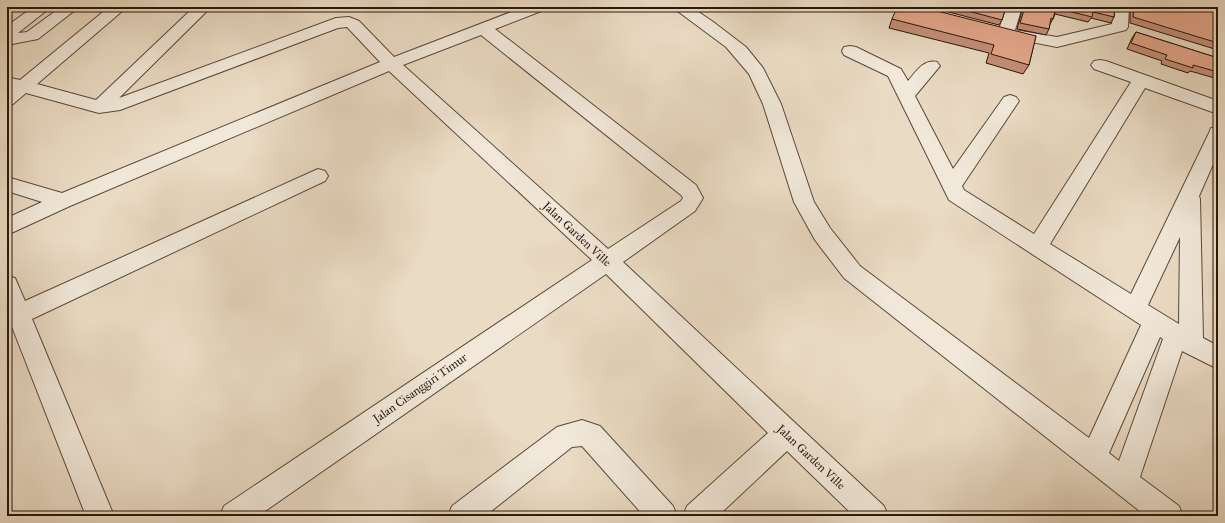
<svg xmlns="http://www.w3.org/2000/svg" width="1225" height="523" viewBox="0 0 1225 523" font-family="'IM FELL Great Primer',serif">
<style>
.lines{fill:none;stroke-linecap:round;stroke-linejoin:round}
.street-casing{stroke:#5a4839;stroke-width:2}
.street{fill:#f1e8d9;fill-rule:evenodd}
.wall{fill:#c59079;stroke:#2a170b}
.building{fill:#e5a88d;stroke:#2a170b}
.labels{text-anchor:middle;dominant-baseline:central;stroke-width:3;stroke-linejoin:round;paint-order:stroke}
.street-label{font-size:12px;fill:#2a170b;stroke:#f1e8d9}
</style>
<rect width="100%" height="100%" fill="#eadbc4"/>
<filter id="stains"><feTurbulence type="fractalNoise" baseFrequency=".005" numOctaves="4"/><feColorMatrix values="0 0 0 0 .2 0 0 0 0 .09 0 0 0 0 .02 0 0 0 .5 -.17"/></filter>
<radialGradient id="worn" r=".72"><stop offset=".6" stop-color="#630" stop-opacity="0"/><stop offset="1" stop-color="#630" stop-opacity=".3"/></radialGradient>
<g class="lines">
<defs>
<g id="street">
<polygon points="33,7 51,7 18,33 27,32 61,7 79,7 38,39 7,45 7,26"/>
<path d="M109,7H127L37,84L96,100L194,7H211L119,98L336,18L349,17L359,21L394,57L524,7H546L544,10L495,29L696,185L703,198L695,211L623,262L884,506L888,516H854L787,451L718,516H683L687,506L768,433L606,274L258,516H220L224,506L592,260L389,71L70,206L7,235V218L42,202L7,191V177L62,193L380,62L347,27L338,28L120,110L99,113L26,93L13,104L7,106V91L9,89H7V77L20,80ZM481,35L681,195L683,198L681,201L608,249L403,65Z"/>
<path d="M672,7H691L712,21L746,47L763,68L781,104L814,202L830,228L860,266L1089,438L1141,325L949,200L888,76L844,55L842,51L844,47L850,46L856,47L901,69L908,81C916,72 923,59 937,62L940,66L915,96L953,169L1004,97L1010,95L1016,97L1019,101L962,186L964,190L1034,234L1131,82L1094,69L1091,65L1094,61L1100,60L1106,61L1218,101V114L1145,88L1050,244L1131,294L1209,133L1211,128L1218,127V153L1199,196L1200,199L1203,338L1218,346V369L1182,351L1140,477L1179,506L1183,516H1146L844,278L815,240L794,202L763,104L749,74L726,47ZM1180,237L1179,324L1148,305ZM1160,337L1163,339L1119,461L1109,453Z"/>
<polygon points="1006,7 1022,7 1015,30 1057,37 1112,24 1113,7 1129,7 1128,27 1126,30 1057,47 1000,36 998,33"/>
<polygon points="318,169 325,171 328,176 325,181 32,319 114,516 86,516 7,314 7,276 15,278 25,301"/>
<polygon points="582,420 600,426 673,506 677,516 644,516 582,446 572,447 485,516 448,516 452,506 557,427"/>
</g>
</defs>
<use href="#street" class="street-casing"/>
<use href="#street" class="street"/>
</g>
<g class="wall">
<polygon points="929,7 1006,7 1002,20 999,25"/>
<polygon points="1023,7 1115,7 1114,17 1111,23 1091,18 1088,22 1055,14 1053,19 1050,24 1049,29 1046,35 1017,29"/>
<polygon points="1130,7 1218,7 1218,50 1130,23"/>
<polygon points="892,19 1036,36 1029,65 1023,74 986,63 989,53 889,28"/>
<polygon points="1136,32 1218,58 1218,79 1190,71 1188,73 1161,64 1162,61 1127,49 1132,38"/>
</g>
<g class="building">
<polygon points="897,7 921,7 1036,36 1029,65 991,54 994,45 892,19"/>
<polygon points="953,7 1006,7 1002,20"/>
<polygon points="1025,7 1115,7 1114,17 1093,12 1092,17 1056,8 1053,19 1051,18 1049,29 1020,23"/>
<polygon points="1134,7 1218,7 1218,43 1133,17"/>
<polygon points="1136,32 1218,58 1218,72 1193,65 1193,68 1165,59 1167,55 1131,43"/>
</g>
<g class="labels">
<g class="street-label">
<text transform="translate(577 234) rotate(43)">Jalan Garden Ville</text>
<text transform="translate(420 388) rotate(-35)">Jalan Cisanggiri Timur</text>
<text transform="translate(811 457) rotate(43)">Jalan Garden Ville</text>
</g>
</g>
<rect width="1225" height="523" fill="none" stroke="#eadbc4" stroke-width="24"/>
<rect x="8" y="8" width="1209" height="507" fill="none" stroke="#2a170b" stroke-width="2"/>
<rect x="12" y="12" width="1201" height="499" fill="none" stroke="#2a170b"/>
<rect width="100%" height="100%" filter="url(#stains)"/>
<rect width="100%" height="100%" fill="url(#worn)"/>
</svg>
